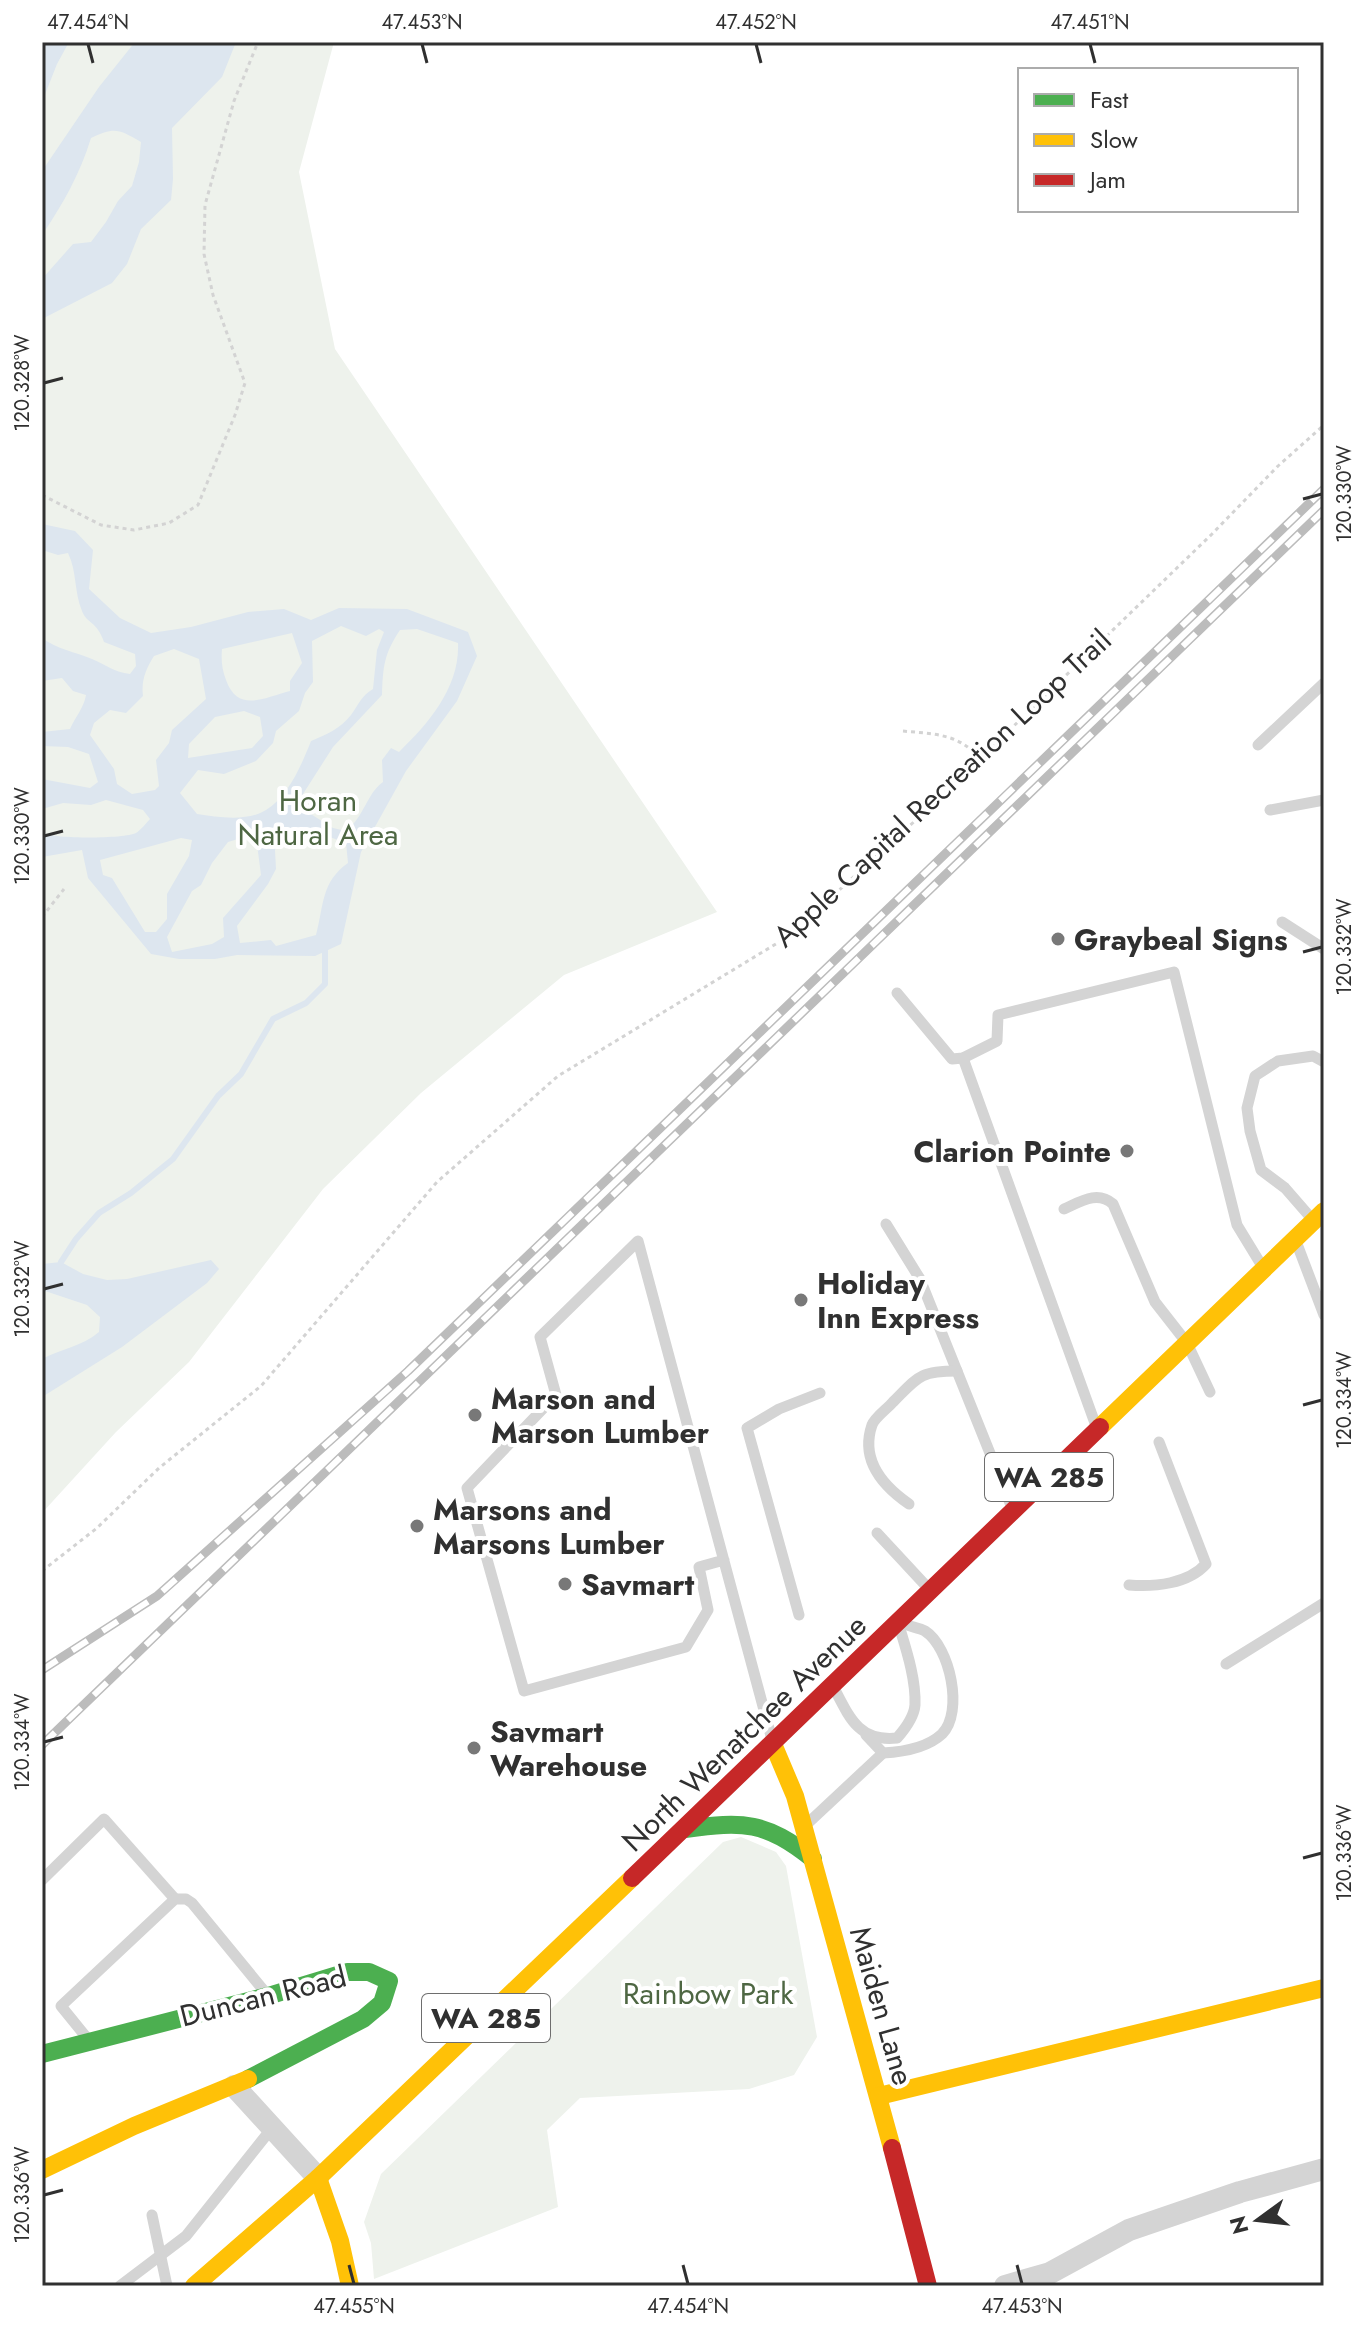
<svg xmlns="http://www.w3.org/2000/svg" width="1366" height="2328" viewBox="0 0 1366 2328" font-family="Jost,sans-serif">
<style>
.green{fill:#eef2ec}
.water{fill:#dde6ef;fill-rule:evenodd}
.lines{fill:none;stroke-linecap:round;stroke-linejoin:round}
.stream{stroke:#dde6ef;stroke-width:6}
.path{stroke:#d3d3d3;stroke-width:3;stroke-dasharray:4 4;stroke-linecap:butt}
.lane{stroke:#d4d4d4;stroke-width:11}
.street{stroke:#d4d4d4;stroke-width:22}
.fast{stroke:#4caf50;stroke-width:18}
.slow{stroke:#ffc107;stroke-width:18}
.jam{stroke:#c62828;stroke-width:18}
.rail-casing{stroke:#bcbcbc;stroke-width:9}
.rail{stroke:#fff;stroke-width:6;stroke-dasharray:18;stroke-linecap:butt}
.ticks{fill:none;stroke:#303030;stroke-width:3}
.poi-dot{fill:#787878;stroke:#fff;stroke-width:3}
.labels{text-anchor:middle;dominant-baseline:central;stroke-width:8;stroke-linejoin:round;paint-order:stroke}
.shield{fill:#fff;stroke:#6e6e6e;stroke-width:2}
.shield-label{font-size:28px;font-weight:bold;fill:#303030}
.street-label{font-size:30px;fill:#303030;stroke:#fff}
.park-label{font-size:30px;fill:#4e6743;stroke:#fff}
.poi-label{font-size:30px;font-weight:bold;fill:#303030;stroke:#fff;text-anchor:start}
.neatline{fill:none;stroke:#303030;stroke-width:3}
.ticks-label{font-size:20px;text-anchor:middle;fill:#303030}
</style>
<rect width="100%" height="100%" fill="#fff"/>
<g class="green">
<polygon points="42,42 334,42 299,172 335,349 717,912 564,975 421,1093 323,1189 189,1362 116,1432 42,1513"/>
<polygon points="741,1837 776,1852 786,1866 817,2037 794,2075 749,2089 580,2098 547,2130 558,2207 374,2279 371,2243 364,2222 381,2174 723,1842"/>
</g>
<g class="water">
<polygon points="42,42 69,42 57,64 42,102"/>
<path d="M135,42H236L222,77L172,128L173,179L171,200L141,229L127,264L112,283L42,319V279L73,244L91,242L106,222L118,201L132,186L139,162L141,142C118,129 115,127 91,138C80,174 63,204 42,235V171L99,87Z"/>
<path d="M42,524L75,531L93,550L89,589L120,618L151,633L191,627L248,612L284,609L311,620L339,608L407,609L468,632L477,656L457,701L406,771L361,852L341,944L315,956L237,955L215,959H179L151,954L88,878L82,850L42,857V833C55,839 124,839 136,833C141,830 146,823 150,819L143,810L106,800L91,805L63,803L42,809V779L90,788L98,782L89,754L68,747L42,746V732L70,729C75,717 84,708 86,695L73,691L62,678L42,681V638C57,649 75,652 92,659C106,665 114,672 130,674L136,666L135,654L104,642C97,621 87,624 82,611C74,592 77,571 68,553L58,555L42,550ZM341,626L366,636L379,629L384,632L377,650L373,689C361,696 359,704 351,715C340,729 327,734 311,741C302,764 288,797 266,810C247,822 218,817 197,814L180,793L198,770L224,774L256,761L273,743L276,731L299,711L305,693L313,682L312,641ZM417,629L458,643C460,687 429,723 399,752L391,748L382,760L383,782C367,793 364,817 346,831L333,828L306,811L303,794L333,747L382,695C383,666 384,654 400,630ZM292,633L302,663L290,681V691C263,698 238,713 226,680C222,669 221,661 222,649ZM174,649L199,659L206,699L172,730L169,743L156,760L159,786L155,790L132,794L117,784L114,769L90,735L94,723L110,710L126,713L143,696C141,680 146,669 154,656ZM244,711L260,717L263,736L252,748L188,758L189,744L215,717ZM282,828L308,829L346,843L348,863C321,882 324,905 316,935L276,946L271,940L240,943L237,926L268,884L276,869L275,850ZM245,837L257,844L261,875L223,918L224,937L212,944L172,952L167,937L192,891L201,885L212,863L228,842ZM181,838L192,840L189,856L167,894V919L156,932H145L112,878L103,875L100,860Z"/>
<path d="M211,1260L219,1269L207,1283L122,1347L42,1397V1359C61,1349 83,1346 99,1332L100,1317L87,1305L42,1290V1264L61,1262L83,1274L107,1280L127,1279Z"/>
</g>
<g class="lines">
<polyline class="stream" points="61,1262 76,1239 99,1213 131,1193 173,1159 218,1096 241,1074 273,1019 306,1003 325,984 325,951"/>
<g class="path">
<polyline points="42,495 101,525 134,530 169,523 198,505 235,415 245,383 213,295 204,254 205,205 234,101 258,42"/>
<path d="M903,731C932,734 961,733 980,760"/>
<polyline points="42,917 64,889"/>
<polyline points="42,1571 97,1528 159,1468 261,1386 437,1182 558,1076 789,936 928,809 1212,534 1278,466 1324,425"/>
</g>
<g class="lane">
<polyline points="1258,745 1324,683"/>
<polyline points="1270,810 1324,800"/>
<polyline points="1282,922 1324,949"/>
<polyline points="897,993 952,1059 963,1058 997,1041 998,1015 1174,972 1237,1225 1262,1266"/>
<polyline points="963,1058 1096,1426"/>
<path d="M1064,1209C1080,1202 1097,1190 1113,1204L1155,1302L1187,1343L1210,1392"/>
<polyline points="1312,1219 1285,1188 1261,1170 1250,1131 1247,1108 1255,1076 1278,1061 1313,1056 1324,1062"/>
<polyline points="886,1224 920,1279 1012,1508"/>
<polyline points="1297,1244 1324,1315"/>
<path d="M909,1504C883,1486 860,1460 872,1425C875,1417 887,1409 893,1402C918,1377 919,1371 957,1371"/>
<polyline points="877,1533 928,1588"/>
<polyline points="724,1560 699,1567 708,1610 686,1647 524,1691 467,1488 556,1395 540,1337 638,1241 771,1736"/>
<path d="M1129,1585C1155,1587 1188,1584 1206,1564L1159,1442"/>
<polyline points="799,1615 747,1428 779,1409 820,1393"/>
<polyline points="1226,1664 1324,1603"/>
<path d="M835,1690C850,1719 860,1742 897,1738C905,1729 914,1717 915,1705C916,1680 907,1652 900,1629"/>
<path d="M866,1735L883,1753C902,1752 927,1748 942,1734C964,1712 950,1647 925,1631C920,1628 912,1627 907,1625"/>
<polyline points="807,1824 883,1753"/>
<polyline points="42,1880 104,1819 175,1899"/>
<polyline points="87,2038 61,2006 175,1899 186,1899 192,1903 265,1992"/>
<polyline points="152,2215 167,2286"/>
<polyline points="120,2286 186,2236 272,2128"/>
</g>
<g class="street">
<polyline points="234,2086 318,2178"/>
<polyline points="1005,2286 1050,2273 1129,2230 1240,2192 1324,2169"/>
</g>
<g class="fast">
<path d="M685,1829C744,1821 765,1821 813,1859"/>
<polyline points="42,2054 268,1996 347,1972 369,1972 389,1981 382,2003 363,2019 248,2079"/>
</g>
<g class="slow">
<polyline points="1100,1427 1324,1211"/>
<polyline points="773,1744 795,1796 892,2148"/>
<polyline points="879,2096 1324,1988"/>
<polyline points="42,2170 134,2126 248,2079"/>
<polyline points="318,2178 340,2241 350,2286"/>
<polyline points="194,2286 318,2178 632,1878"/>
</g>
<g class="jam">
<polyline points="632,1878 1100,1427"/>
<polyline points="892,2148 928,2286"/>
</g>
<defs>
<g id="rail">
<polyline points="42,1670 157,1596 408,1371 1324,489"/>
<polyline points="42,1745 1324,510"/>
</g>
</defs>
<use href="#rail" class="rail-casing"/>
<use href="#rail" class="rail"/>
</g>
<path class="ticks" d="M88,44L93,63M422,44L427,63M756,44L761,63M1090,44L1095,63M44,383L63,378M1303,499L1322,494M44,836L63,831M1303,952L1322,947M44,1289L63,1284M1303,1405L1322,1400M44,1742L63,1737M1303,1858L1322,1853M44,2195L63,2190M349,2265L354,2284M683,2265L688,2284M1017,2265L1022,2284"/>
<g class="poi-dot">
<circle cx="1058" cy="939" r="8"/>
<circle cx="1127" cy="1151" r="8"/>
<circle cx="801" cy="1300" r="8"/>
<circle cx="475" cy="1415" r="8"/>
<circle cx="417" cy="1526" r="8"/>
<circle cx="565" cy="1584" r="8"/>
<circle cx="474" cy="1748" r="8"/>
</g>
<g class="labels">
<g class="shield">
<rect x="985" y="1453" width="128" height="48" rx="6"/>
<rect x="422" y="1994" width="128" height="48" rx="6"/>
</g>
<g class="shield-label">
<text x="1049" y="1477">WA 285</text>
<text x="486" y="2018">WA 285</text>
</g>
<g class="street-label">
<text transform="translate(942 788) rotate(-43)">Apple Capital Recreation Loop Trail</text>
<text transform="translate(744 1733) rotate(-44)">North Wenatchee Avenue</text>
<text transform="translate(263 1996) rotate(-14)">Duncan Road</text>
<text transform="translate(882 2006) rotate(74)">Maiden Lane</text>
</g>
<g class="park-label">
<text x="318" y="800">Horan<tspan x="318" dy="34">Natural Area</tspan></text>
<text x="708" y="1993">Rainbow Park</text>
</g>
<g class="poi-label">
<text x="1074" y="939">Graybeal Signs</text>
<text x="1111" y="1151" text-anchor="end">Clarion Pointe</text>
<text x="817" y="1283">Holiday<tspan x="817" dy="34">Inn Express</tspan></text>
<text x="491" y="1398">Marson and<tspan x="491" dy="34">Marson Lumber</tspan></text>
<text x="433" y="1509">Marsons and<tspan x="433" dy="34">Marsons Lumber</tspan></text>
<text x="581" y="1584">Savmart</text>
<text x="490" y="1731">Savmart<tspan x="490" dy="34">Warehouse</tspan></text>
</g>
</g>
<rect width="1366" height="2328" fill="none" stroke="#ffffff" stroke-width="88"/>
<rect x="1018" y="68" width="280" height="144" fill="#ffffff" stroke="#acacac" stroke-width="2"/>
<rect x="1034" y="94" width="40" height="12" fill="#4caf50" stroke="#acacac" stroke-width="2"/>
<text x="1090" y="108" font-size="24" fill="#303030">Fast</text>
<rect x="1034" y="134" width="40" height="12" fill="#ffc107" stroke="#acacac" stroke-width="2"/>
<text x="1090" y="148" font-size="24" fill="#303030">Slow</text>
<rect x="1034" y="174" width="40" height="12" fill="#c62828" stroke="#acacac" stroke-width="2"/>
<text x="1090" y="188" font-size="24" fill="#303030">Jam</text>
<g transform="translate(1258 2220) rotate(255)" stroke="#ffffff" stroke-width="6" paint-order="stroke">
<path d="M0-6L14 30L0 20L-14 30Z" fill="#303030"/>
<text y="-12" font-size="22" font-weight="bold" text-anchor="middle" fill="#303030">N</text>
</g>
<rect x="44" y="44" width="1278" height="2240" class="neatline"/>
<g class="ticks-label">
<text x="88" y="29">47.454°N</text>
<text x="422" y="29">47.453°N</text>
<text x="756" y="29">47.452°N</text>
<text x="1090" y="29">47.451°N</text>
<text transform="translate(22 383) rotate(-90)" y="7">120.328°W</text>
<text transform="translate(1344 494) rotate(-90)" y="7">120.330°W</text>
<text transform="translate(22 836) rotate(-90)" y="7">120.330°W</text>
<text transform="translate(1344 947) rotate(-90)" y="7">120.332°W</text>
<text transform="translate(22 1289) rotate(-90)" y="7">120.332°W</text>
<text transform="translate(1344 1400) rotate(-90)" y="7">120.334°W</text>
<text transform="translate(22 1742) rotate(-90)" y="7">120.334°W</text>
<text transform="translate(1344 1853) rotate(-90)" y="7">120.336°W</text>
<text transform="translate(22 2195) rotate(-90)" y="7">120.336°W</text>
<text x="354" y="2313">47.455°N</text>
<text x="688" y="2313">47.454°N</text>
<text x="1022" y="2313">47.453°N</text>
</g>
</svg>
